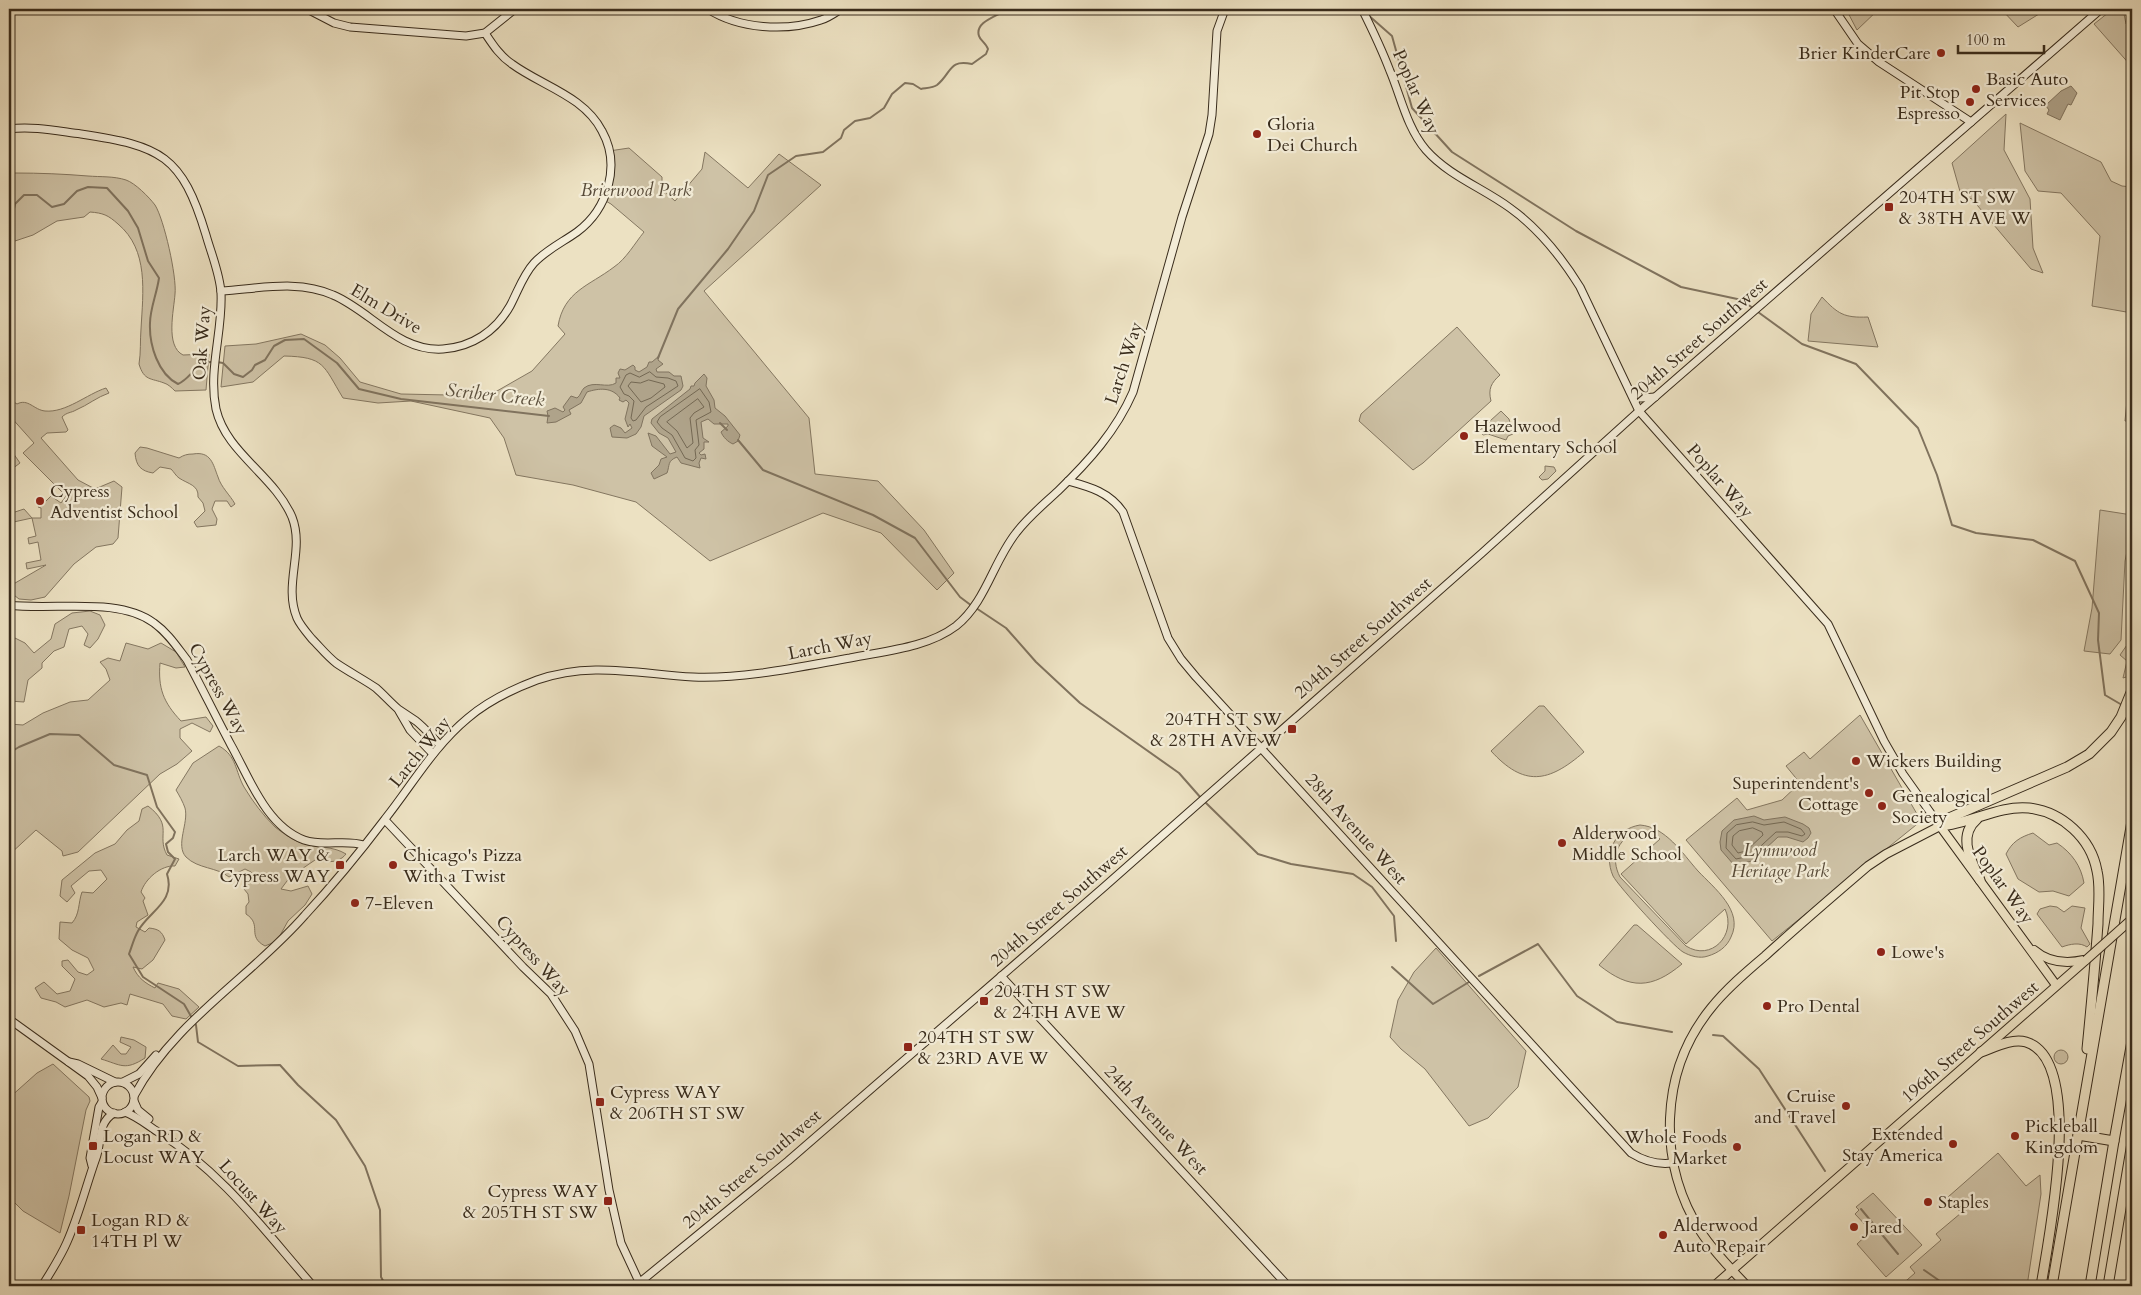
<svg xmlns="http://www.w3.org/2000/svg" width="2141" height="1295" viewBox="0 0 2141 1295" font-family="Cardo,serif">
<style>
.green{fill:#cec2a6;stroke:#847761;fill-rule:evenodd}
.water{fill:#afa38a;stroke:#80735e}
.lines{fill:none;stroke-linecap:round;stroke-linejoin:round}
.shore{stroke:#746853;stroke-width:1}
.stream{stroke:#80735e;stroke-width:2}
.secondary-casing{stroke:#392c1c;stroke-width:9}
.primary-casing{stroke:#392c1c;stroke-width:10}
.highway-casing{stroke:#392c1c;stroke-width:11}
.secondary{stroke:#f3ecd7;stroke-width:7}
.primary{stroke:#ece1c2;stroke-width:8}
.highway{stroke:#ece1c2;stroke-width:9}
.primary-bridge-casing{stroke:#392c1c;stroke-width:10;stroke-linecap:butt}
.primary-bridge{stroke:#ece1c2;stroke-width:8}
.poi-dot{fill:#8f2418;stroke:#f3ecd7;stroke-width:2}
.labels{text-anchor:middle;dominant-baseline:central;stroke-width:4.5;stroke-linejoin:round;paint-order:stroke}
.poi-label{font-size:18px;fill:#392c1c;stroke:#f3ecd7;text-anchor:start}
.street-label{font-size:18px;fill:#392c1c;stroke:#f3ecd7}
.park-label{font-size:18px;font-style:italic;fill:#574a38;stroke:#f3ecd7}
.water-label{font-size:19px;font-style:italic;fill:#5c503d;stroke:#f3ecd7}
</style>
<rect width="100%" height="100%" fill="#ece1c2"/>
<filter id="stains"><feTurbulence type="fractalNoise" baseFrequency=".004" numOctaves="4"/><feColorMatrix values="0 0 0 0 .2 0 0 0 0 .09 0 0 0 0 .02 0 0 0 .5 -.17"/></filter>
<radialGradient id="worn" r=".72"><stop offset=".6" stop-color="#630" stop-opacity="0"/><stop offset="1" stop-color="#630" stop-opacity=".3"/></radialGradient>
<g class="green">
<polygon points="1846,9 1879,9 1857,30"/>
<polygon points="2001,9 2047,9 2018,27"/>
<polygon points="2113,9 2123,9 2126,24 2132,24 2132,67 2094,24"/>
<polygon points="2006,114 2004,150 2030,199 2033,248 2043,273 2031,269 1972,199 1961,195 1952,163"/>
<polygon points="2020,123 2101,162 2111,181 2122,186 2132,187 2132,313 2092,306 2100,236 2061,193 2038,191 2025,171"/>
<path d="M629,148L662,177V189L675,201L702,169L705,152L748,188L779,154L821,185L704,291L809,418L815,474L878,481L924,530L954,573L937,590L881,533L823,513L710,561L636,502L573,485L516,475L504,438L490,418L411,401L378,403L343,398C323,365 325,357 284,356L253,382L221,387L225,346L256,344L301,334L325,345L340,358L360,382L401,394L449,395L497,391L532,371L565,334L558,326C564,291 589,286 614,267C626,259 635,243 644,232L611,204L604,200L607,191L609,151Z"/>
<path d="M15,173C40,173 64,174 88,176C100,177 114,176 126,180C135,183 149,197 155,205C164,219 177,277 175,294C174,310 165,346 183,355L209,354L206,390L175,391C172,388 168,384 164,383C151,378 144,381 139,364C141,352 140,341 141,329C143,292 149,250 118,224C108,215 103,213 90,212L84,217L57,221L33,235L9,243V176Z"/>
<path d="M1822,297C1838,314 1844,318 1868,317L1878,347L1808,341L1811,314Z"/>
<path d="M1457,327L1500,375C1491,383 1488,389 1491,401L1423,463L1413,470L1359,421L1361,414Z"/>
<polygon points="2132,347 2132,421 2125,421"/>
<path d="M106,388L109,393C97,397 88,405 76,410C71,413 67,412 62,417L68,430L66,432L47,433L41,438L78,480L95,489L114,481L122,487L118,538L113,544L96,547L74,564L45,597L31,600L19,599L10,592V586L46,565L27,569L26,563L41,560L38,542L29,544L28,538L36,536L32,518L9,523V514L24,509L32,518H41V508L38,507L42,502H45L51,496L61,503L66,496L23,453L34,443L9,415V399L17,404C28,398 34,410 45,411C66,413 87,394 106,388Z"/>
<polygon points="1501,411 1509,419 1513,434 1508,436 1506,440 1488,434 1483,435 1479,431"/>
<path d="M140,447L147,448L179,458C184,455 187,454 193,454C211,451 213,464 218,477C221,487 230,495 235,504L231,507L227,501H215L212,509L217,519L216,525L197,527L194,522L205,511L203,503L198,497C199,485 188,484 179,478C176,476 174,472 171,469L160,467L153,473C141,471 136,466 135,453Z"/>
<polygon points="11,450 20,463 12,469 9,464 9,451"/>
<polygon points="1545,466 1554,467 1556,471 1548,479 1542,480 1539,477 1545,471"/>
<polygon points="2100,510 2132,515 2132,527 2125,561 2121,640 2110,654 2084,651 2092,608"/>
<polygon points="90,611 100,615 105,625 98,639 90,648 84,645 88,634 82,626 69,629 64,647 54,651 42,663 42,668 28,680 24,702 9,701 11,660 9,645 15,638 25,643 34,653 51,639 55,624 72,613"/>
<polygon points="2132,633 2132,675 2123,678 2127,661 2120,655 2129,642"/>
<path d="M126,643L148,649L161,643L176,652L185,667L176,668L160,663C158,688 163,702 181,721L206,717L213,726L210,732L192,723L180,729V738L192,751L177,764L160,774L78,852L63,856L62,851L36,830L9,855V724L23,725L43,713L70,702L88,700L110,680L106,669L100,662L108,658L120,661Z"/>
<path d="M1539,706H1544L1584,752C1548,783 1524,787 1491,751Z"/>
<polygon points="1860,715 1921,821 1772,941 1686,840 1737,798 1747,810 1782,800 1800,783 1786,766 1804,752 1810,759"/>
<path d="M219,746C237,756 235,771 244,787C253,802 263,815 275,827C284,834 294,841 305,844C319,848 333,846 346,854C338,864 327,862 315,860L290,877L281,889L291,891L308,886L312,894L305,905L288,921L277,941L265,946C246,936 263,925 246,914V906L249,902L248,894L244,889L247,882L254,878L251,872L245,869L229,877C217,867 198,869 186,857C175,845 189,823 185,808C183,802 179,795 176,790L193,763Z"/>
<path d="M148,806C174,826 156,835 167,855L179,859L175,866C161,865 145,879 141,892L145,898L143,901L148,915L137,922L136,927L145,932L149,928C158,929 162,931 165,940L153,960L142,969L133,967C138,978 145,983 155,988L158,983L179,989L199,1007L186,1019L172,1016L163,1004L130,994L127,1005L121,1003L104,1007L87,1000L65,1007L56,1002L41,998L35,988L44,982L57,994L70,991L75,979L62,966V961L68,960L78,972L87,975L94,970L88,958L72,950L59,939L60,922L72,923C80,914 78,903 82,892L93,893L107,879L101,870L89,871L71,886L75,893L67,902L60,896L62,880L95,853L115,844L127,830L139,821L142,809Z"/>
<path d="M1640,825C1666,827 1682,853 1698,871C1714,888 1744,911 1731,937C1727,947 1718,953 1708,956C1700,959 1690,956 1683,952C1673,946 1618,886 1613,876C1603,853 1615,829 1640,825ZM1637,832L1654,834L1660,839L1621,874L1686,944L1725,909C1737,935 1711,962 1686,946L1620,877C1610,858 1617,839 1637,832Z"/>
<path d="M2033,833L2049,845L2057,843C2072,853 2081,866 2084,883L2069,896L2053,891L2039,892L2018,879L2006,854C2012,842 2020,837 2033,833Z"/>
<path d="M2050,906L2057,907L2064,912L2072,906L2085,908L2081,928L2090,944L2087,947C2080,942 2070,944 2062,947L2037,914L2040,909Z"/>
<path d="M1634,925H1637L1682,964C1652,989 1630,990 1599,965Z"/>
<polygon points="1436,948 1526,1051 1518,1087 1488,1118 1469,1126 1425,1069 1401,1049 1390,1037 1398,1000 1414,972"/>
<path d="M121,1037L134,1040L146,1047L145,1058C125,1071 121,1065 101,1059L113,1045L121,1054H126L131,1047L120,1042Z"/>
<circle cx="2061" cy="1057" r="7"/>
<polygon points="53,1064 89,1097 90,1101 86,1110 69,1196 60,1233 23,1211 9,1197 9,1098 37,1073"/>
<polygon points="1998,1153 2026,1186 2040,1175 2041,1194 2027,1286 1900,1286 1915,1273 1910,1267 1941,1240 1936,1234 1961,1213 1948,1197"/>
<polygon points="1873,1193 1922,1245 1886,1277 1857,1244 1871,1231 1855,1214 1859,1210 1856,1207"/>
</g>
<g class="water">
<polygon points="2071,86 2077,93 2071,105 2068,104 2060,120 2047,114 2049,110 2046,106 2047,104 2061,91"/>
<path d="M659,356L658,360L663,364L656,369L657,372H669L674,376H681L683,386L681,390L644,416L641,427L636,434L627,438L612,437L610,428L614,425L621,428L625,433L632,428L630,424L628,427L625,419L629,403L626,400L623,402L619,400L620,398C612,387 599,388 587,392L581,403L569,410L571,414L556,422L547,423L548,416L547,411L555,408L563,412L565,410L563,407L571,396L577,398C581,395 581,391 584,388C594,380 607,389 616,383V378H620L618,373L620,369L625,370L633,365L635,367V370L639,372L647,367L649,362H652Z"/>
<path d="M704,374L707,378L706,386L714,400L715,408L725,416L740,435L738,441L733,444C728,442 723,437 721,432L728,426V424H714L708,419L701,422L703,438L709,442H704V449L699,453L701,455L705,454L706,459L701,458L699,463L700,468L681,463L677,457C667,461 670,465 667,473L654,479L651,473L659,465L661,459L667,457L652,446L648,433L656,436L670,454L676,452L668,438L659,433L651,423L652,419L690,389L691,386H694L695,383Z"/>
<polygon points="1754,816 1764,820 1785,817 1803,824 1809,828 1811,833 1808,838 1803,842 1787,837 1778,837 1752,861 1734,865 1721,850 1720,842 1722,831 1734,820"/>
</g>
<g class="lines">
<g class="shore">
<polygon points="650,372 656,377 668,378 676,381 678,386 646,407 636,420 633,421 631,418 634,401 629,396 624,394 620,387 626,375 630,373 639,377"/>
<polygon points="649,380 664,384 665,387 651,398 641,402 628,386 631,382 640,383"/>
<polygon points="700,389 709,402 711,412 696,420 699,445 695,450 696,458 693,461 685,458 672,435 662,428 657,422 660,417"/>
<polygon points="698,399 704,407 694,413 690,418 693,443 687,448 677,431 667,422"/>
<polygon points="1753,822 1764,825 1784,822 1801,829 1805,834 1802,836 1788,832 1776,832 1750,856 1736,859 1726,848 1727,833 1736,825"/>
<polygon points="1753,828 1762,832 1763,835 1746,851 1738,853 1732,845 1733,836 1739,831"/>
</g>
<g class="stream">
<polyline points="1034,9 1050,9"/>
<polyline points="1050,9 1075,11 1079,9"/>
<polyline points="1367,14 1392,36 1412,108 1452,152 1576,231 1681,287 1742,300 1754,309"/>
<path d="M9,220L12,218L15,204L24,195H37L52,207L64,204L77,191L88,187L107,188L128,211L138,228L148,261L159,278C157,293 150,309 150,323C149,345 158,374 178,384C191,379 196,361 212,362"/>
<polyline points="1758,312 1802,344 1856,364 1918,428 1937,475 1952,525 1976,533 2033,540 2075,561 2099,613 2098,640 2105,695 2122,705"/>
<path d="M658,358L678,309L728,249L754,211L768,175L796,156L823,152L841,138L844,130L855,121L870,118L884,108L892,94L905,83L913,84L921,89C926,88 933,88 937,85C952,73 948,59 972,64L986,54L988,49C986,43 980,40 979,36C974,21 1001,15 1007,9"/>
<polyline points="217,362 223,363 234,374 243,377 252,370 255,365 265,360 274,346 285,340 304,339 337,363 359,389 401,399 549,416"/>
<polyline points="720,423 727,430"/>
<polyline points="738,440 763,470 873,515 915,538 960,597 972,606"/>
<polyline points="976,608 1006,628 1036,662 1080,703 1179,773 1201,798"/>
<path d="M9,753L19,747L50,734L79,735L114,765L147,775L157,807L175,832L173,838L166,844L168,852L175,859L167,874C176,902 149,911 138,931C134,938 132,946 129,954L143,977L184,1004L196,1025L198,1042L238,1066L280,1065L298,1085L336,1120L365,1166L380,1210L381,1277L386,1286"/>
<polyline points="1204,801 1258,854 1291,864 1353,874 1372,887 1394,916 1396,941"/>
<polyline points="1392,967 1433,1004 1469,982"/>
<polyline points="1479,976 1538,944 1577,996 1617,1022 1672,1032"/>
<polyline points="1713,1035 1723,1036 1759,1069 1825,1171"/>
<polyline points="1861,1209 1898,1254"/>
<polyline points="1924,1270 1947,1286"/>
</g>
<defs>
<g id="secondary">
<polyline points="307,9 334,23 350,27 466,36 485,33 515,9"/>
<path d="M708,9C739,29 786,32 821,20C828,18 835,13 841,9"/>
<path d="M1362,9C1372,29 1382,50 1390,71C1401,97 1407,128 1426,150C1449,176 1483,188 1510,208C1538,228 1562,258 1580,287L1639,411L1828,624L1884,741L1903,774L1940,826"/>
<polyline points="1834,9 1858,44 1879,62 1971,122"/>
<path d="M9,129C33,126 57,131 81,134C161,146 182,155 206,235C211,253 220,274 221,293C223,331 208,370 216,409C226,453 274,475 292,517C305,550 283,584 297,618C300,625 307,633 312,639C320,647 327,656 336,663C349,672 363,679 376,688C384,695 390,702 398,709C404,713 410,717 416,721C425,728 432,737 440,745"/>
<path d="M221,291C258,289 298,279 333,295C371,311 398,352 443,349C472,347 496,331 510,306C518,291 523,275 534,263C546,250 563,242 577,232C608,209 621,165 602,131C584,96 542,86 512,64C500,56 493,45 485,33"/>
<polyline points="1630,391 1641,398 1655,397"/>
<path d="M1068,481C1090,487 1109,492 1123,512L1168,638L1181,659L1196,677L1631,1153C1644,1161 1656,1165 1672,1163"/>
<path d="M9,605C53,611 118,596 154,623C168,633 177,647 187,660C202,688 216,717 231,745C249,777 266,826 304,840C324,847 344,839 364,845"/>
<polyline points="399,711 410,730 433,754"/>
<polyline points="385,820 523,967 551,994 575,1031 589,1064 609,1190 621,1243 641,1286"/>
<polyline points="1001,976 1288,1286"/>
<polyline points="9,1019 88,1076 97,1087 102,1098"/>
<polyline points="69,1062 78,1064 115,1082"/>
<circle cx="118" cy="1098" r="16"/>
<polyline points="123,1082 139,1074 156,1055"/>
<path d="M134,1096C173,1022 251,977 305,915C333,885 360,852 385,819C412,785 434,746 468,718C488,701 513,689 537,680C590,661 639,674 693,677C745,679 799,667 850,658C884,651 927,648 956,626C986,602 993,562 1016,533C1028,517 1044,504 1058,491C1089,461 1116,431 1133,392L1182,217L1209,134L1212,115L1217,31L1225,9"/>
<polyline points="134,1101 138,1110 149,1119"/>
<path d="M125,1112C138,1117 147,1125 158,1132C222,1172 264,1230 313,1286"/>
<polyline points="92,1166 90,1158 99,1107 102,1102"/>
<polyline points="639,1283 788,1161 1104,887 1482,553 1639,411 2101,9"/>
<path d="M42,1286C51,1272 60,1258 67,1242C79,1215 86,1186 96,1158C102,1142 97,1123 114,1113"/>
</g>
<g id="primary">
<path d="M2034,950C2049,963 2066,964 2084,960"/>
<polyline points="1714,1286 2086,960"/>
<path d="M1747,1286C1731,1269 1713,1251 1701,1232C1657,1164 1659,1072 1711,1008C1726,989 1746,972 1765,956C1799,925 1833,896 1868,866L1886,854L1940,826L2056,985"/>
</g>
<g id="highway">
<path d="M1977,819C1957,836 1971,860 1980,880"/>
<path d="M1940,826C1971,824 1998,805 2029,808C2062,812 2091,838 2097,871C2101,888 2098,907 2098,924C2095,966 2091,1008 2087,1049"/>
<polyline points="1940,826 1949,818 2067,767 2089,754 2111,732 2121,717 2132,690"/>
<path d="M1981,1052C1995,1047 2012,1038 2026,1042C2086,1060 2048,1241 2041,1286"/>
<polyline points="2078,1135 2114,1141"/>
<polyline points="2052,1286 2132,821"/>
<polyline points="2090,1286 2114,1141 2132,1041"/>
<polyline points="2108,1286 2132,1143"/>
</g>
</defs>
<use href="#secondary" class="secondary-casing"/>
<use href="#primary" class="primary-casing"/>
<use href="#highway" class="highway-casing"/>
<use href="#secondary" class="secondary"/>
<use href="#primary" class="primary"/>
<use href="#highway" class="highway"/>
<defs>
<polyline id="primary-bridge" points="2086,960 2132,919"/>
</defs>
<use href="#primary-bridge" class="primary-bridge-casing"/>
<use href="#primary-bridge" class="primary-bridge"/>
</g>
<g class="poi-dot">
<circle cx="1941" cy="53" r="5"/>
<circle cx="1976" cy="89" r="5"/>
<circle cx="1970" cy="102" r="5"/>
<circle cx="1257" cy="134" r="5"/>
<rect x="1884" y="202" width="10" height="10" rx="2.5"/>
<circle cx="1464" cy="436" r="5"/>
<circle cx="40" cy="501" r="5"/>
<rect x="1287" y="724" width="10" height="10" rx="2.5"/>
<circle cx="1856" cy="761" r="5"/>
<circle cx="1869" cy="793" r="5"/>
<circle cx="1882" cy="806" r="5"/>
<circle cx="1562" cy="843" r="5"/>
<rect x="335" y="860" width="10" height="10" rx="2.5"/>
<circle cx="393" cy="865" r="5"/>
<circle cx="355" cy="903" r="5"/>
<circle cx="1881" cy="952" r="5"/>
<rect x="979" y="996" width="10" height="10" rx="2.5"/>
<circle cx="1767" cy="1006" r="5"/>
<rect x="903" y="1042" width="10" height="10" rx="2.5"/>
<rect x="595" y="1097" width="10" height="10" rx="2.5"/>
<circle cx="1846" cy="1106" r="5"/>
<circle cx="2015" cy="1136" r="5"/>
<circle cx="1953" cy="1144" r="5"/>
<rect x="88" y="1141" width="10" height="10" rx="2.5"/>
<circle cx="1737" cy="1147" r="5"/>
<rect x="603" y="1196" width="10" height="10" rx="2.5"/>
<circle cx="1928" cy="1202" r="5"/>
<circle cx="1854" cy="1227" r="5"/>
<rect x="76" y="1225" width="10" height="10" rx="2.5"/>
<circle cx="1663" cy="1235" r="5"/>
</g>
<g class="labels">
<g class="poi-label">
<text x="1931" y="53" text-anchor="end">Brier KinderCare</text>
<text x="1986" y="79">Basic Auto<tspan x="1986" dy="21">Services</tspan></text>
<text x="1960" y="92" text-anchor="end">Pit Stop<tspan x="1960" dy="21">Espresso</tspan></text>
<text x="1267" y="124">Gloria<tspan x="1267" dy="21">Dei Church</tspan></text>
<text x="1899" y="197">204TH ST SW<tspan x="1899" dy="21">&amp; 38TH AVE W</tspan></text>
<text x="1474" y="426">Hazelwood<tspan x="1474" dy="21">Elementary School</tspan></text>
<text x="50" y="491">Cypress<tspan x="50" dy="21">Adventist School</tspan></text>
<text x="1282" y="719" text-anchor="end">204TH ST SW<tspan x="1282" dy="21">&amp; 28TH AVE W</tspan></text>
<text x="1866" y="761">Wickers Building</text>
<text x="1859" y="783" text-anchor="end">Superintendent's<tspan x="1859" dy="21">Cottage</tspan></text>
<text x="1892" y="796">Genealogical<tspan x="1892" dy="21">Society</tspan></text>
<text x="1572" y="833">Alderwood<tspan x="1572" dy="21">Middle School</tspan></text>
<text x="330" y="855" text-anchor="end">Larch WAY &amp;<tspan x="330" dy="21">Cypress WAY</tspan></text>
<text x="403" y="855">Chicago's Pizza<tspan x="403" dy="21">With a Twist</tspan></text>
<text x="365" y="903">7-Eleven</text>
<text x="1891" y="952">Lowe's</text>
<text x="994" y="991">204TH ST SW<tspan x="994" dy="21">&amp; 24TH AVE W</tspan></text>
<text x="1777" y="1006">Pro Dental</text>
<text x="918" y="1037">204TH ST SW<tspan x="918" dy="21">&amp; 23RD AVE W</tspan></text>
<text x="610" y="1092">Cypress WAY<tspan x="610" dy="21">&amp; 206TH ST SW</tspan></text>
<text x="1836" y="1096" text-anchor="end">Cruise<tspan x="1836" dy="21">and Travel</tspan></text>
<text x="2025" y="1126">Pickleball<tspan x="2025" dy="21">Kingdom</tspan></text>
<text x="1943" y="1134" text-anchor="end">Extended<tspan x="1943" dy="21">Stay America</tspan></text>
<text x="103" y="1136">Logan RD &amp;<tspan x="103" dy="21">Locust WAY</tspan></text>
<text x="1727" y="1137" text-anchor="end">Whole Foods<tspan x="1727" dy="21">Market</tspan></text>
<text x="598" y="1191" text-anchor="end">Cypress WAY<tspan x="598" dy="21">&amp; 205TH ST SW</tspan></text>
<text x="1938" y="1202">Staples</text>
<text x="91" y="1220">Logan RD &amp;<tspan x="91" dy="21">14TH Pl W</tspan></text>
<text x="1673" y="1225">Alderwood<tspan x="1673" dy="21">Auto Repair</tspan></text>
<text x="1864" y="1227">Jared</text>
</g>
<g class="street-label">
<text transform="translate(1416 92) rotate(66)">Poplar Way</text>
<text transform="translate(386 309) rotate(31)">Elm Drive</text>
<text transform="translate(1699 339) rotate(-41)">204th Street Southwest</text>
<text transform="translate(202 343) rotate(-86)">Oak Way</text>
<text transform="translate(1124 363) rotate(-72)">Larch Way</text>
<text transform="translate(1720 481) rotate(49)">Poplar Way</text>
<text transform="translate(1363 638) rotate(-41)">204th Street Southwest</text>
<text transform="translate(830 646) rotate(-11)">Larch Way</text>
<text transform="translate(218 689) rotate(61)">Cypress Way</text>
<text transform="translate(420 752) rotate(-51)">Larch Way</text>
<text transform="translate(1356 829) rotate(48)">28th Avenue West</text>
<text transform="translate(2003 885) rotate(54)">Poplar Way</text>
<text transform="translate(1059 906) rotate(-41)">204th Street Southwest</text>
<text transform="translate(533 956) rotate(48)">Cypress Way</text>
<text transform="translate(1970 1042) rotate(-41)">196th Street Southwest</text>
<text transform="translate(1156 1120) rotate(47)">24th Avenue West</text>
<text transform="translate(752 1169) rotate(-40)">204th Street Southwest</text>
<text transform="translate(253 1197) rotate(48)">Locust Way</text>
</g>
<g class="park-label">
<text x="636" y="190">Brierwood Park</text>
<text x="1780" y="850">Lynnwood<tspan x="1780" dy="21">Heritage Park</tspan></text>
</g>
<g class="water-label">
<text transform="translate(495 395) rotate(6)">Scriber Creek</text>
</g>
</g>
<rect width="2141" height="1295" fill="none" stroke="#ece1c2" stroke-width="30"/>
<rect x="10" y="10" width="2121" height="1275" fill="none" stroke="#392c1c" stroke-width="2.5"/>
<rect x="15" y="15" width="2111" height="1265" fill="none" stroke="#392c1c"/>
<path d="M1958 45v8h86v-8" fill="none" stroke="#392c1c" stroke-width="2.5"/>
<text x="1966" y="45" font-size="15" fill="#392c1c" stroke="#f3ecd7" stroke-width="4" paint-order="stroke">100 m</text>
<rect width="100%" height="100%" filter="url(#stains)"/>
<rect width="100%" height="100%" fill="url(#worn)"/>
</svg>
